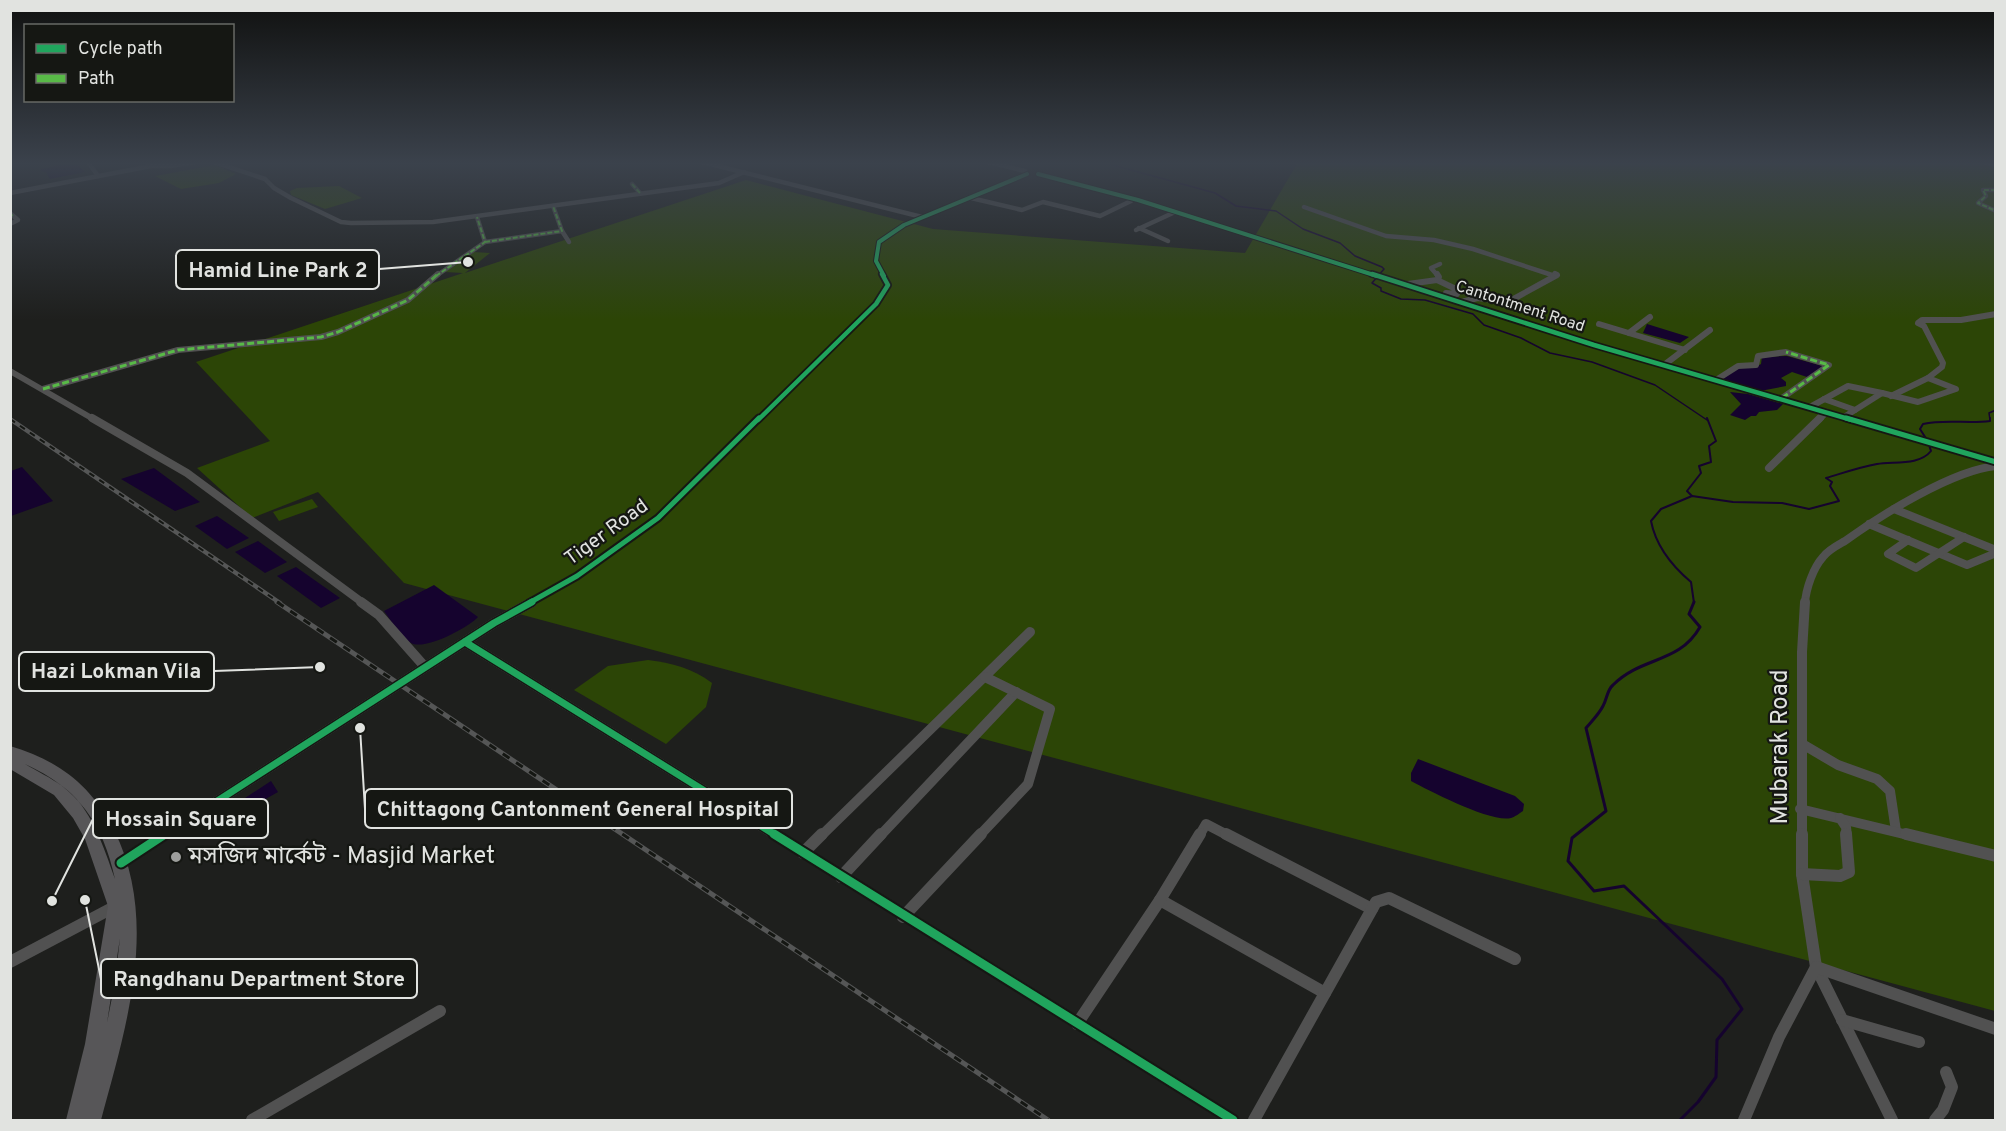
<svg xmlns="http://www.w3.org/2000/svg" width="2006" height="1131" viewBox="0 0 2006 1131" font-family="Overpass,'Noto Sans Bengali',sans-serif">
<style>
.green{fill:#2c4506}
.water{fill:#15032e}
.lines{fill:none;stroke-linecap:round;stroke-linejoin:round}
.stream-far2{stroke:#15032e;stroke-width:1.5}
.stream-far1{stroke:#15032e;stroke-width:2}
.stream{stroke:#15032e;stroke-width:3}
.minor-far4{stroke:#515151;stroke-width:4.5}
.minor-far3{stroke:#515151;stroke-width:6}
.minor-far2{stroke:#515151;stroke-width:8}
.minor-far1{stroke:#515151;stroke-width:10}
.minor{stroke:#515151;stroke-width:12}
.highway{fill:#575658;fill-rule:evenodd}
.rail-far1-casing{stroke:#555656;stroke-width:4.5}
.rail-casing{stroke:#555656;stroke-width:5}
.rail-far1{stroke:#151713;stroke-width:2;stroke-dasharray:6;stroke-linecap:butt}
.rail{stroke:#151713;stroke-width:3;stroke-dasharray:8;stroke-linecap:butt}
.quiet-far1{stroke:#58b947;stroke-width:2;stroke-dasharray:5 2;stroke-linecap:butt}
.quiet{stroke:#58b947;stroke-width:3;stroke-dasharray:7 3;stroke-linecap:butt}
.cycleway-far4-casing{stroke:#151713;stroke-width:6}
.cycleway-far3-casing{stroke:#151713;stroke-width:8}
.cycleway-far2-casing{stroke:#151713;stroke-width:9}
.cycleway-far1-casing{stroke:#151713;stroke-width:10}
.cycleway-casing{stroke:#151713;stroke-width:13}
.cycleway-far4{stroke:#20a55d;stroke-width:4}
.cycleway-far3{stroke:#20a55d;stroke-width:4.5}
.cycleway-far2{stroke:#20a55d;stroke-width:5}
.cycleway-far1{stroke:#20a55d;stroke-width:7}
.cycleway{stroke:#20a55d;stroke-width:9}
.poi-dot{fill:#9d9e9c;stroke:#151713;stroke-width:2}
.labels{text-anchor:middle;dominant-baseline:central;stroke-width:4.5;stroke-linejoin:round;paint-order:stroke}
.far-street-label{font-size:16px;fill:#e1e3e0;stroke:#151713}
.street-label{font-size:20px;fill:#e1e3e0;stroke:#151713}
.near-street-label{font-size:24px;fill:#e1e3e0;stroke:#151713}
.near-poi-label{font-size:24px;fill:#e1e3e0;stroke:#151713;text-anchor:start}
.leader{fill:none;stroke:#e1e3e0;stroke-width:2}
.callout-dot{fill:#e1e3e0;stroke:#151713;stroke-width:2}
.callout{fill:#151713;stroke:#e1e3e0;stroke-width:2}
.callout-label{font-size:21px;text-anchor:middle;font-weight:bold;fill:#e1e3e0}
</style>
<rect width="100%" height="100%" fill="#1e1f1d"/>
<g class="green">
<polygon points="1298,162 1995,162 1995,1011 404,583 318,492 252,518 197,468 270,441 196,362 463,273 445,272 474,252 490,253 465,273 746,180 933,229 1245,253"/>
<polygon points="215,165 236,174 219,183 181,189 155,176"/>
<polygon points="339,186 362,198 325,209 291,195 290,191 297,188"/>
<polygon points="312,499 318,507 279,521 273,512"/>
<path d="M648,660C672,663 692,668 712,683L706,707L666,744L574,690L608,666Z"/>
</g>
<g class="water">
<polygon points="75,162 85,172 50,179 46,172 41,171 41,169"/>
<polygon points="1647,324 1689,337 1680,343 1643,333"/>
<polygon points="1787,356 1826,367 1807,377 1792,372 1781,378 1786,382 1786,386 1760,391 1722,381 1723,378 1739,367 1754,368 1761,364 1762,357"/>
<polygon points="1730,392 1748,394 1783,404 1777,410 1759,412 1756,416 1751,416 1745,420 1730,415 1741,404"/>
<polygon points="22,467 53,501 11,516 11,471"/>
<polygon points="154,468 200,502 175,511 121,479"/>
<polygon points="217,516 249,538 227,549 195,526"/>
<polygon points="258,541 287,562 265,573 235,552"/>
<polygon points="296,567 340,598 321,608 277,576"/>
<path d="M434,585L478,617C469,627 425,651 411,643C400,637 391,620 384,611Z"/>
<path d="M1418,759L1515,796L1524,804L1523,811C1520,813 1515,817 1511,818C1491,823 1430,791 1411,781V773Z"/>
<polygon points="271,781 278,792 248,809 239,802"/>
</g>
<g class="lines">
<g class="stream-far2">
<polyline points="1102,162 1215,193 1236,206 1276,211 1303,229 1340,243 1355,256 1382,267 1384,269 1372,283 1381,288 1381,291 1401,299 1425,300 1473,314 1484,325 1521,338 1550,353 1592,362 1655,385 1707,420"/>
<polyline points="1990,420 1989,413 1996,410"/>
</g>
<g class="stream-far1">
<path d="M1927,440L1920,429L1923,424C1945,419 1968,424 1990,421V418"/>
<polyline points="1692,496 1687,491 1701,473 1699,466 1711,462 1709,446 1716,441 1707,418"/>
<path d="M1694,603L1691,582C1672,566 1656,547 1651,521L1661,509L1692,496L1733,502L1782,503L1809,509L1839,501L1830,486L1832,482L1826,478C1843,473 1860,467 1877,464C1893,461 1919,466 1931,451L1929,445"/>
</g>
<path class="stream" d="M1680,1120L1698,1102L1716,1077L1717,1040L1742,1009L1722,979L1624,886L1594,891L1568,861L1572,838L1606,811L1586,728C1592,721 1599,714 1603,706C1607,699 1607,690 1613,685C1642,656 1679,664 1700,627L1689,614L1694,602"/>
<g class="minor-far4">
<polyline points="88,162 98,176"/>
<polyline points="214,162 265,179 274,188 291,198 341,222 351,223 433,222 719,183 744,172"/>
<polyline points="702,162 922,217"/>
<polyline points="988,162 1025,171"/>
<polyline points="1983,162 1996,165"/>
<polyline points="1038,174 1138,200 1377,276"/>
<polyline points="632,184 640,193"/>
<polyline points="1996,190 1983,190 1986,196 1978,203 1996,211"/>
<polyline points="10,193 151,166 171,166 195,162"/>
<polyline points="971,198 1022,210 1043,202 1100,216 1131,201"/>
<polyline points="1304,207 1386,236 1434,240 1473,249 1555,276"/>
<polyline points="10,213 18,220 10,224"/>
<polyline points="1139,228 1168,241"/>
<polyline points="1136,230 1175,212"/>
<polyline points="562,231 569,242"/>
<polyline points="485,242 562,231 553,206"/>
<polyline points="436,276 485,242 477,217"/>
<polyline points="884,276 876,261 879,242 904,225 1027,174"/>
<polyline points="1438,276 1431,268 1440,264"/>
</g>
<g class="minor-far3">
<polyline points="1372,274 1594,345 1852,420"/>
<polyline points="1437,280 1458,290 1457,294 1446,293"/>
<polyline points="1408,284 1437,280 1439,277 1437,274"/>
<polyline points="1461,302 1478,298 1508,302 1557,275 1555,274"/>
<polyline points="1599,324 1685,350"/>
<polyline points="1629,333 1650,317"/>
<polyline points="1664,365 1710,330"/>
<polyline points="10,371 95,420"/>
<polyline points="1716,380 1738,366 1756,365 1758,356 1786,352 1829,365 1782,398"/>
<polyline points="43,389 178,350 321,337 338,332 408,300 438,274"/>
<polyline points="1891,396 1928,378"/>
<polyline points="1824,399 1855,410"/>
<polyline points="1810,407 1848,386 1882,393"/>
<polyline points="1844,417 1882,393 1918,402 1956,389 1928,378 1942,367 1943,363 1924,326 1918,323 1922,320 1961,320 1996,314"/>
<polyline points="758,420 876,304 888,285 882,274"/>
<polyline points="1819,420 1827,412"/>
</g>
<g class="minor-far2">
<polyline points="92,418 187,473 363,603"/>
<polyline points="1846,418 1996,462"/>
<polyline points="1769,468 1820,418"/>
<polyline points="1894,509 1996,550"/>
<polyline points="1869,524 1967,565 1996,553"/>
<polyline points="1908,540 1888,554 1916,568 1964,537"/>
<polyline points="529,603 577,576 658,518 759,418"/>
<path d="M1805,603C1806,589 1813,568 1823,557C1828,550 1838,545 1845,541C1881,515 1953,470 1996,466"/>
</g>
<g class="minor-far1">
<polyline points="361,602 379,615 425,667"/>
<polyline points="465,642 777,836"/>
<polyline points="1804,745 1838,765 1877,779 1890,791 1896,831"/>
<polyline points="1800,809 1912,836"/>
<polyline points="1840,818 1846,827 1847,836"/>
<polyline points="163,836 494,623 532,602"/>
<polyline points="821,836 1030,632"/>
<polyline points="880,836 1016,692"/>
<polyline points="979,836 1028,784 1050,709 985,677"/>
<polyline points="1199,836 1206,824 1229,836"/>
<polyline points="1802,836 1802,652 1805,602"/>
</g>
<g class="minor">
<polyline points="774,834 1233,1120"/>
<polyline points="1226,834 1372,909"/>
<polyline points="1802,834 1802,874 1816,967 1892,1120"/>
<polyline points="1906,834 1996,856"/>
<polyline points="803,853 822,834"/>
<polyline points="121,863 165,834"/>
<polyline points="1802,874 1840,876 1849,872 1846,834"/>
<polyline points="841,877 881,834"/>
<polyline points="1160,900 1325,993"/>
<polyline points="903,917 981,834"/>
<polyline points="10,962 116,906"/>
<polyline points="1842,1020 1919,1042"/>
<polyline points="1077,1024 1160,900 1200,834"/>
<polyline points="252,1120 440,1011"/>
<polyline points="1254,1120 1376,902 1389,898 1515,959"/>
<polyline points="1744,1120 1779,1037 1816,967 1996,1029"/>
<polyline points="1935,1120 1943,1110 1952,1087 1946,1072"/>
</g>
<path class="highway" d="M10,746C58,760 91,785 114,830C160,922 126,1027 101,1120H66L85,1044L108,906L85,839L73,818L54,795L10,769ZM25,764C78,788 103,823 115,879C104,848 91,806 62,786C51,778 37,771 25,764ZM120,938L115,982L107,1023Z"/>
<defs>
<polyline id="rail-far1" points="10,419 280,603"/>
<polyline id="rail" points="277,602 1048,1120"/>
</defs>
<use href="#rail-far1" class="rail-far1-casing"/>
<use href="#rail" class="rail-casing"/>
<use href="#rail-far1" class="rail-far1"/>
<use href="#rail" class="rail"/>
<g class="quiet-far1">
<polyline points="1983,162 1996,165"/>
<polyline points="632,184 640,193"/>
<polyline points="1996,190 1983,190 1986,196 1978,203 1996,211"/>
<polyline points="10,216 13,215"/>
<polyline points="485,242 562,231 553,206"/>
<polyline points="436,276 485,242 477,217"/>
</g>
<g class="quiet">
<polyline points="43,389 178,350 321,337 338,332 408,300 438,274"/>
<polyline points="1782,398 1829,365 1786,352"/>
</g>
<defs>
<g id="cycleway-far4">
<polyline points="1038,174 1138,200 1377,276"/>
<polyline points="884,276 876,261 879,242 904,225 1027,174"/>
</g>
<g id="cycleway-far3">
<polyline points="1372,274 1594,345 1852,420"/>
<polyline points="758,420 876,304 888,285 882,274"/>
</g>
<g id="cycleway-far2">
<polyline points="1846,418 1996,462"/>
<polyline points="529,603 577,576 658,518 759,418"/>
</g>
<g id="cycleway-far1">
<polyline points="465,642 777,836"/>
<polyline points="163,836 494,623 532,602"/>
</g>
<g id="cycleway">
<polyline points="774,834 1233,1120"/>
<polyline points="121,863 165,834"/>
</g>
</defs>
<use href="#cycleway-far4" class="cycleway-far4-casing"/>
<use href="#cycleway-far3" class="cycleway-far3-casing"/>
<use href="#cycleway-far2" class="cycleway-far2-casing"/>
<use href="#cycleway-far1" class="cycleway-far1-casing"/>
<use href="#cycleway" class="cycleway-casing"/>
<use href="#cycleway-far4" class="cycleway-far4"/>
<use href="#cycleway-far3" class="cycleway-far3"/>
<use href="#cycleway-far2" class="cycleway-far2"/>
<use href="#cycleway-far1" class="cycleway-far1"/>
<use href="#cycleway" class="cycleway"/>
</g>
<linearGradient id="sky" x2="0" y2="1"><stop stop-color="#101110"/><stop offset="0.51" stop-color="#3b424c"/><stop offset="1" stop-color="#3b424c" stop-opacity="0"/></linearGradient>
<rect width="2006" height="320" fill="url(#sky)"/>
<circle class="poi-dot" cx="176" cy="857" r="6"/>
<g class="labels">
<g class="far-street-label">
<text transform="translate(1520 307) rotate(18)">Cantontment Road</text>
</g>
<g class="street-label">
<text transform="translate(607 533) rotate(-36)">Tiger Road</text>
</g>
<g class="near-street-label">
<text transform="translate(1781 747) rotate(-90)">Mubarak Road</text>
</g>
<g class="near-poi-label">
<text x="188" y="857">মসজিদ মার্কেট - Masjid Market</text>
</g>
</g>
<path class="leader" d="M468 262L379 269M320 667L214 671M360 728L365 809M52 901L93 819M85 900L101 979"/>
<g class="callout-dot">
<circle cx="468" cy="262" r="6"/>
<circle cx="320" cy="667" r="6"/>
<circle cx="360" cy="728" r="6"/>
<circle cx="52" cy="901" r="6"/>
<circle cx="85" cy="900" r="6"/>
</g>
<g class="callout">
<rect x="176" y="250" width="203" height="39" rx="6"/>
<rect x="19" y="652" width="195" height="39" rx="6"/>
<rect x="365" y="789" width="427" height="39" rx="6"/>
<rect x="93" y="799" width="175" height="39" rx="6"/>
<rect x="101" y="959" width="316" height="39" rx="6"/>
</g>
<g class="callout-label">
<text x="278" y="277">Hamid Line Park 2</text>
<text x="116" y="678">Hazi Lokman Vila</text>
<text x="578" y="816">Chittagong Cantonment General Hospital</text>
<text x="181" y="826">Hossain Square</text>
<text x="259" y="986">Rangdhanu Department Store</text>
</g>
<rect width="2006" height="1131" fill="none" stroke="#e1e3e0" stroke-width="24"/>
<rect x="24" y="24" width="210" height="78" fill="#151713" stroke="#676965" stroke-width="1.5"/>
<rect x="36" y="44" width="30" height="9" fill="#20a55d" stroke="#676965" stroke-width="1.5"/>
<text x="78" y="54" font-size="18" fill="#e1e3e0">Cycle path</text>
<rect x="36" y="74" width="30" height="9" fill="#58b947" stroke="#676965" stroke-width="1.5"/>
<text x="78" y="84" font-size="18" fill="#e1e3e0">Path</text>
</svg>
